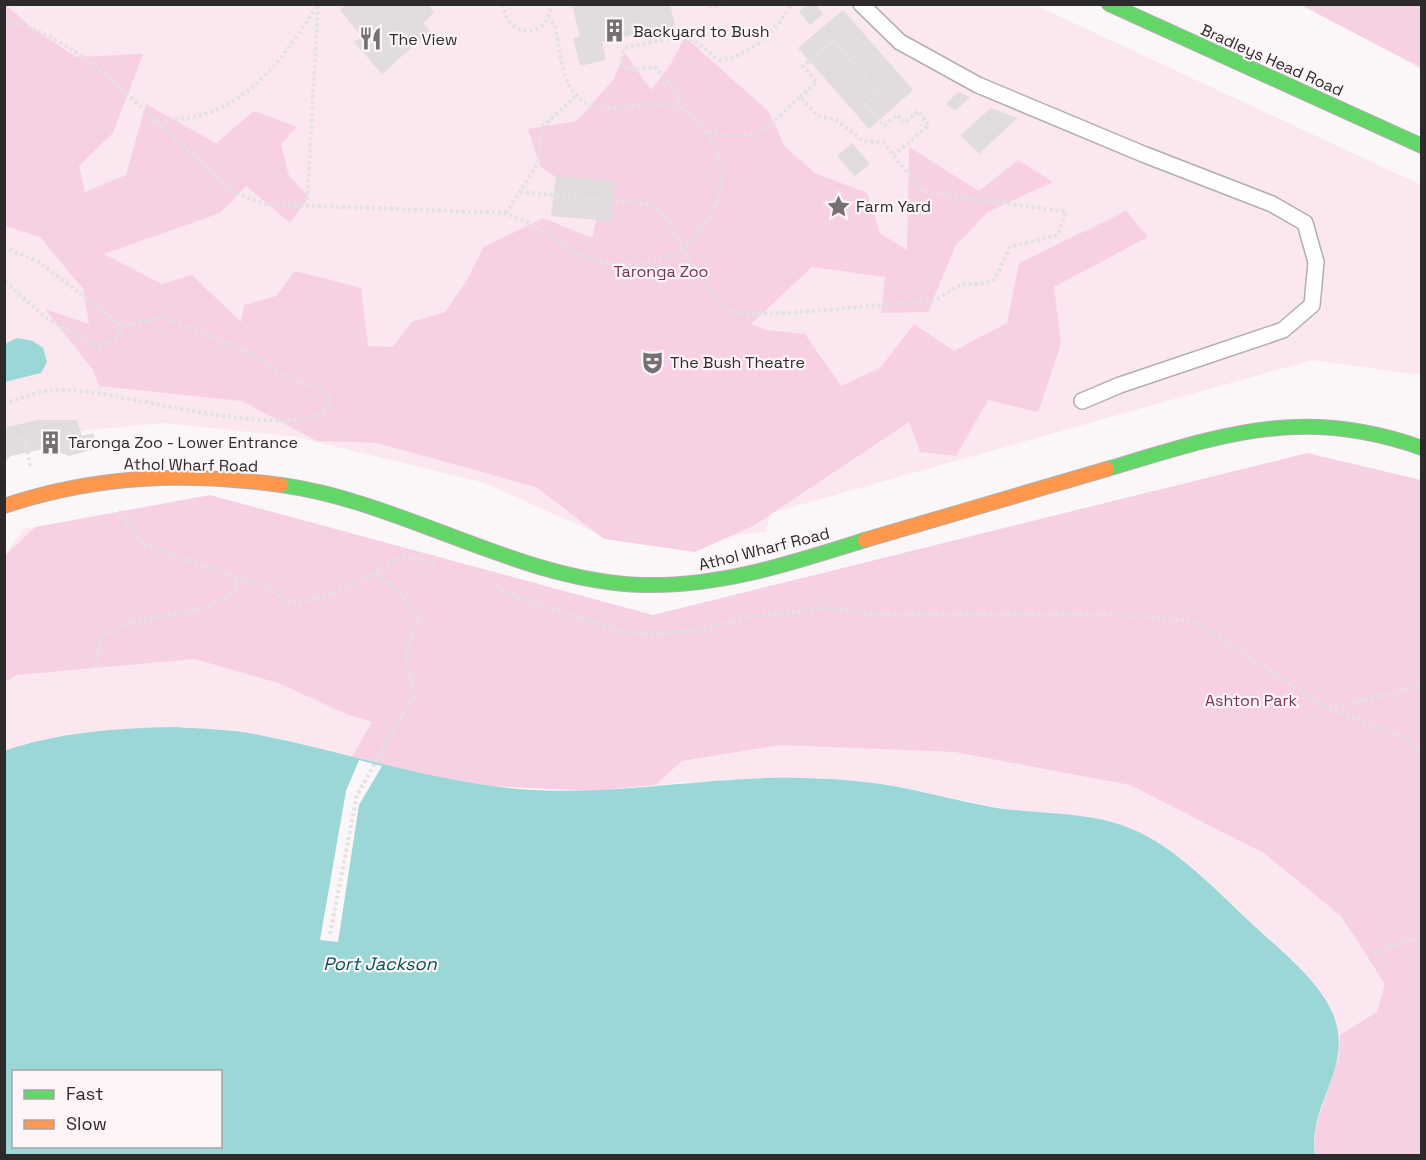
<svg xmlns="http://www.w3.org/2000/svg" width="1426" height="1160" viewBox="0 0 1426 1160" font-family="'Space Grotesk',sans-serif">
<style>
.green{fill:#fae7f0}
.forest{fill:#f7d1e3}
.water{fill:#9cd7d8;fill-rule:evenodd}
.pier{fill:#fbf6f8}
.building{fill:#e1ddde}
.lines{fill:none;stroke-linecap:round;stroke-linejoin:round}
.lane-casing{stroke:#b2aeb0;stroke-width:18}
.fast-casing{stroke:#b2aeb0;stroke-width:16}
.slow-casing{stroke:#b2aeb0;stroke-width:16}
.path{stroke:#e2e2e2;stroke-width:4;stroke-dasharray:3 3;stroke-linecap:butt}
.lane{stroke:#fefefe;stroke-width:15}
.fast{stroke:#63d668;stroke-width:14}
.slow{stroke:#ff974d;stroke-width:14}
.labels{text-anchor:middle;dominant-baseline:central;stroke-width:4.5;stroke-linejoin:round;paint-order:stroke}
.poi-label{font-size:16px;fill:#2d2a2b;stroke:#fdf4f8;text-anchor:start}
.street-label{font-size:16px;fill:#2d2a2b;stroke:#fdf4f8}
.park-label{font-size:16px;fill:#7a3059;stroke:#fdf4f8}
.water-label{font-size:18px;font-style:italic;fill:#005455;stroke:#fdf4f8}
</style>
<rect width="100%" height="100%" fill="#fbf6f8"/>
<g class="green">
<polygon points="4,5 1035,5 1421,185 1421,375 1312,360 771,513 766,532 643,544 603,536 482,482 296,437 163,423 37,435 5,455"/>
<polygon points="25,527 645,655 1421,532 1421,1155 1315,1155 1293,963 1173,854 1146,836 1099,819 1020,812 882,784 821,778 687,782 591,791 387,767 257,735 226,730 176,727 23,744 5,751 5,555"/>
</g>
<g class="forest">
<polygon points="5,4 32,28 76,57 143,54 113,133 79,166 85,192 126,175 146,104 216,143 254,111 297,127 281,144 289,176 309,197 290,223 246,186 220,213 104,254 162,284 192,275 241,322 244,305 276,296 295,271 361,288 368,346 393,347 412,322 445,312 464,285 484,247 543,218 592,238 599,207 540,166 528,129 577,121 613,80 625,53 651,90 670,65 685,37 769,112 785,147 815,173 867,193 880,233 907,250 909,147 979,191 1018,160 1053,182 988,212 956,245 928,312 881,313 885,277 812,267 751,324 767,330 805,334 841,386 880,368 914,324 954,351 1007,323 1019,263 1126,211 1148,237 1054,287 1061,344 1038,412 988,400 956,456 920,452 909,422 753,526 695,552 604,539 536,487 377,443 317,441 242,401 99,386 93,370 45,309 89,324 83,289 40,237 5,226"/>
<polygon points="1301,5 1421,5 1421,68"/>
<polygon points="1307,453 1421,480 1421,1155 1315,1155 1315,1128 1339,1057 1340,1035 1377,1012 1385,984 1341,916 1264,853 1130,785 955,752 780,745 682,761 655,785 591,791 488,786 417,774 351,758 372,722 346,714 278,683 195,659 17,675 5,682 5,556 35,527 210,495 653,615"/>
</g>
<g class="water">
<polygon points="17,338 33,341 43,348 47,362 41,373 5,382 5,344"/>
<path d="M176,727C203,729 231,729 259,735C346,752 429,781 519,789C602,796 686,780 770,778C807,777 844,779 881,784C920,790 958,801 997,808C1036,814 1077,812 1115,823C1168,838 1210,885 1249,921C1277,948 1317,977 1333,1014C1355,1068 1307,1103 1315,1155H5L4,751C59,732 118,728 176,727ZM14,1072H220V1146H14Z"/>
</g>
<polygon class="pier" points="359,760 382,766 359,805 338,942 320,940 346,791"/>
<g class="building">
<polygon points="346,4 428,4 434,13 423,23 430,31 382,74 354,42 361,36 340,10"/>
<polygon points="572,4 670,4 675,26 602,42 606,60 580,66 573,38 580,37"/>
<polygon points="808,4 815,4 823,14 810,25 799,12"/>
<polygon points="843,10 913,90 869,129 798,48"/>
<polygon points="958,92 970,97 955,111 946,104"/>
<polygon points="991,108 1017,118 979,154 960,135"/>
<polygon points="852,143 870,164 855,176 837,156"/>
<polygon points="556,176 616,181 611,221 551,216"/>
<polygon points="37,420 77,420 82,436 93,433 98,448 69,456 48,448 11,456 4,462 4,428"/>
</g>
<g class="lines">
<defs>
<polyline id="lane" points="861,4 900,42 978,85 1143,154 1272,204 1305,223 1316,262 1312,305 1283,330 1120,385 1082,401"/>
<g id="fast">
<polyline points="1109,4 1422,146"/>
<path d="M1107,469C1222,435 1302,405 1422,448"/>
<path d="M281,485C405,502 517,581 643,585C720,587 792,563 865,540"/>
</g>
<g id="slow">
<path d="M4,506C97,475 184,472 281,485"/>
<polyline points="865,540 1107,469"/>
</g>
</defs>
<use href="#lane" class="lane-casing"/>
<use href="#fast" class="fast-casing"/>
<use href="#slow" class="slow-casing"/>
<g class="path">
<path d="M503,4C506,40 550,39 551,4"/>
<polyline points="708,7 724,4"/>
<path d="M4,20C65,33 112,80 156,121C171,119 188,119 202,115C257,98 289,50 318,4"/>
<polyline points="800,97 817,82 803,66 834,40 878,93 866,105 884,126 897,115 904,123 918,111 929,125 894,155"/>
<path d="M681,109L674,88L655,67L629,70L623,64L621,56L627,47L677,37L694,40L719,60C748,58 778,30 791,4"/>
<path d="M156,121L233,192L264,204L506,213C515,217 526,221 535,226C568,246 581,264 625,264C645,264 663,260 681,250C687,247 692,239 697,234C734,196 727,138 683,110C658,94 604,119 581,100C561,84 560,49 555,25L548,19"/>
<path d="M520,192L649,204L664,215L694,268L720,304L738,314L790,313L936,300L961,284H979L995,279L1010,247L1058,235L1066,212L922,191L883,142L863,141L836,120L818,116L800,97C763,130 762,142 709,133"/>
<polyline points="307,206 318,6"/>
<polyline points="506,213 538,163 542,127 577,95"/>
<polyline points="4,247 39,262 122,326 118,337 102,346 92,345 45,317 4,281"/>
<path d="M4,404C19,399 37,391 53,390C113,386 289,446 329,408L330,398L320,388L303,384L273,369L251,353L163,317L122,326"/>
<polyline points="4,445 25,438 30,466"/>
<path d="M119,511L144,545L270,588L287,603C332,601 365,578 403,556L435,565"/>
<polyline points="496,587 522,599 620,631 647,634 694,631 754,616 828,608 868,614 1107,614 1193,621 1328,708 1405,737 1422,754"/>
<polyline points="96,668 101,637 132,622 206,608 235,591 237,577"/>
<polyline points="1329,708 1422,686"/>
<polyline points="330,934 357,795 414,695 406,652 419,617 398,591 373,573"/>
<polyline points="1374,954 1408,939 1416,941 1422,948"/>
</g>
<use href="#lane" class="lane"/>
<use href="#fast" class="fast"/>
<use href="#slow" class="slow"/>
</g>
<defs>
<symbol id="building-bare" viewBox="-9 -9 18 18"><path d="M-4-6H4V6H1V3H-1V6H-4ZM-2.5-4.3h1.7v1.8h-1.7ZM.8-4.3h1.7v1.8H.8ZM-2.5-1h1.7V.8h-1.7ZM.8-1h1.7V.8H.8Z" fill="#757173" stroke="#fdf4f8" stroke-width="2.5" paint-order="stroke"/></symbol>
<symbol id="restaurant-bare" viewBox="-9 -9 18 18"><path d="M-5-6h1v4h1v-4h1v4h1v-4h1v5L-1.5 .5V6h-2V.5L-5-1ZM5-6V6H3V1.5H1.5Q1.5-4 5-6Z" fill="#757173" stroke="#fdf4f8" stroke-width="2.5" paint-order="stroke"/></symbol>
<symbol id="sight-bare" viewBox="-9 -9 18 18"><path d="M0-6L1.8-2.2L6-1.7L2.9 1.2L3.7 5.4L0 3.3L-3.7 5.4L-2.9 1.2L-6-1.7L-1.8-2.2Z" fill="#757173" stroke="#fdf4f8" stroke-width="2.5" paint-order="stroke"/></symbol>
<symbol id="theatre-bare" viewBox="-9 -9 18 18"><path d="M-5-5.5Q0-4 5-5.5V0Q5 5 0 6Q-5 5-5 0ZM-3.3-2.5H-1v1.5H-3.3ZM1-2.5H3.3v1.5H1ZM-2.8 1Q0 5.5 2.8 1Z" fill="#757173" stroke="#fdf4f8" stroke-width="2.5" paint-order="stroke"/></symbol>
</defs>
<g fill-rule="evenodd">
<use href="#building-bare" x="598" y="14" width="33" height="33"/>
<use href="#restaurant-bare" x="354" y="22" width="33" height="33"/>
<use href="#sight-bare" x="822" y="190" width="33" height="33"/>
<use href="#theatre-bare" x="636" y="346" width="33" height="33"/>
<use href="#building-bare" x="34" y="426" width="33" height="33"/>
</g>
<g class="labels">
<g class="poi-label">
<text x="633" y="31">Backyard to Bush</text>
<text x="389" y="39">The View</text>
<text x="856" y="206">Farm Yard</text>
<text x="670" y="362">The Bush Theatre</text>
<text x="68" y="442">Taronga Zoo - Lower Entrance</text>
</g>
<g class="street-label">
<text transform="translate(1272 60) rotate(24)">Bradleys Head Road</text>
<text transform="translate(191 465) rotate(1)">Athol Wharf Road</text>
<text transform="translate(764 549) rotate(-14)">Athol Wharf Road</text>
</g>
<g class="park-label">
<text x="661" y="271">Taronga Zoo</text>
<text x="1251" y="700">Ashton Park</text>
</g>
<g class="water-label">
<text x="380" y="963">Port Jackson</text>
</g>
</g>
<rect width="1426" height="1160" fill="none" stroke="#2d2a2b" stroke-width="12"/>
<rect x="12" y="1070" width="210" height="78" fill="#fdf4f8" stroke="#aaa3a6" stroke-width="1.5"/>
<rect x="24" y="1090" width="30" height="9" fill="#63d668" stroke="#aaa3a6" stroke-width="1.5"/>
<text x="66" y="1100" font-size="18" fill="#2d2a2b">Fast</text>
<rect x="24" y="1120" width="30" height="9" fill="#ff974d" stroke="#aaa3a6" stroke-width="1.5"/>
<text x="66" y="1130" font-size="18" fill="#2d2a2b">Slow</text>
</svg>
